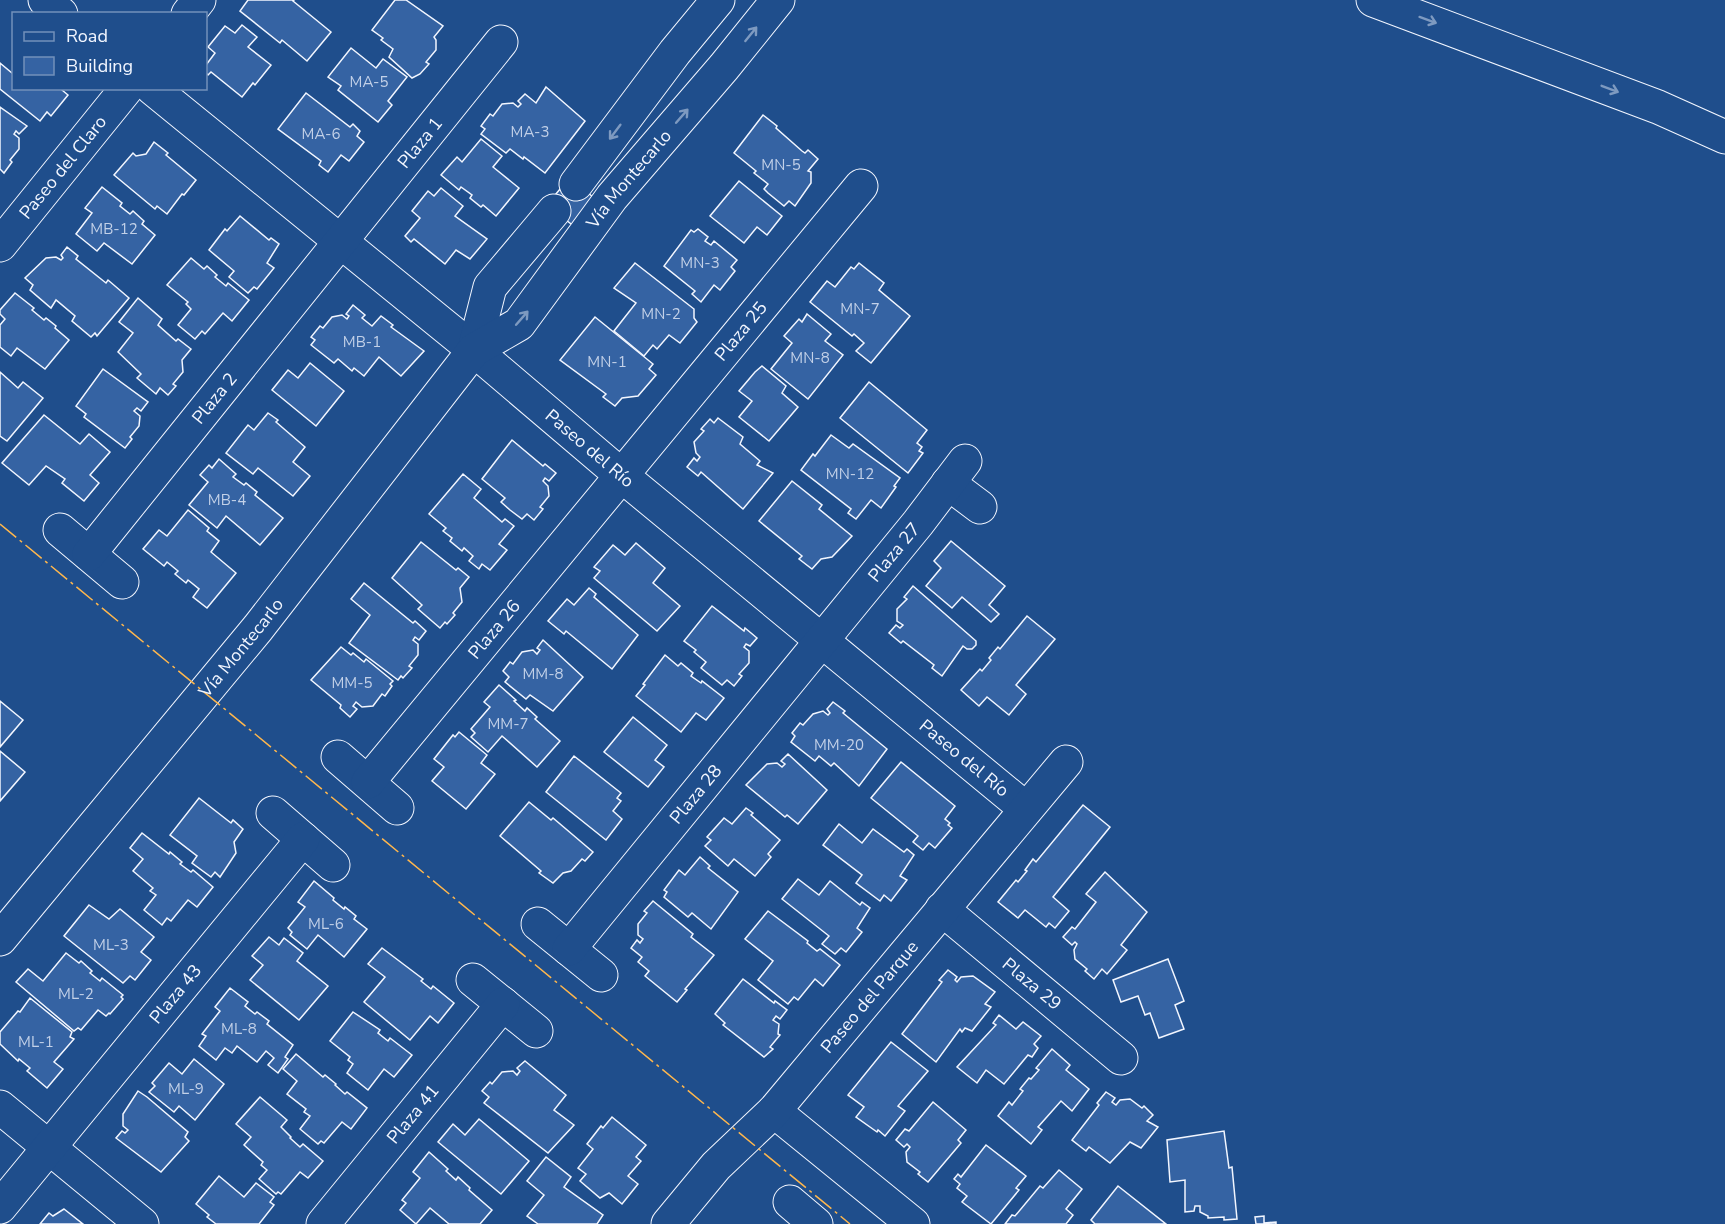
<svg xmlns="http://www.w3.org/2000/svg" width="1725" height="1224" viewBox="0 0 1725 1224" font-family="'Nunito Sans',sans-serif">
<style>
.building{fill:#3563a3;stroke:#f2f6ff;stroke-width:1.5}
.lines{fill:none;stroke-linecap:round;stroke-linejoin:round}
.minor-casing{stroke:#f2f6ff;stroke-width:35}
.highway-casing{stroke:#f2f6ff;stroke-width:35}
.minor{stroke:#1f4e8c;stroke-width:33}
.highway{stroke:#1f4e8c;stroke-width:33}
.power{stroke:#ffb74d;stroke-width:1.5;stroke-dasharray:21 4.5 3 4.5;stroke-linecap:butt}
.oneway{stroke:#7e9ac0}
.labels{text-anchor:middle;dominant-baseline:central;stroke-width:4.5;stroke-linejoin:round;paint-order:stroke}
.number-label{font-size:15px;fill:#c3d1e8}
.street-label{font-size:18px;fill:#f2f6ff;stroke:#1f4e8c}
</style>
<rect width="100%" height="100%" fill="#1f4e8c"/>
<g class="building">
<polygon points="248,0 294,0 293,1 331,32 307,61 282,40 280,43 240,11"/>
<polygon points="395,0 406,0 443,26 434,37 436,40 436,50 426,62 429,64 420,74 412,78 389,57 393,49 381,40 383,38 372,30"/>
<polygon points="242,25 257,37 248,47 271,65 255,85 253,83 242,97 211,72 208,75 206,73 206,65 215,53 208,47 225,26 235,33"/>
<polygon points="351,48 376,68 383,59 407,77 388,101 392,105 378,122 338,90 341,86 328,77"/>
<polygon points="0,63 12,73 14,71 14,88 64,88 62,90 68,95 51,116 47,112 40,121 0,89"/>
<polygon points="546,87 585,121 545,173 524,157 523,159 510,149 506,153 481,134 485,129 481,126 490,114 493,116 502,104 513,103 518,107 521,104 518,101 525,94 536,103"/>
<polygon points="306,93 350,127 353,124 360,131 357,136 364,142 349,161 341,155 328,172 319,165 321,161 278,129"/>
<polygon points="0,107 27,126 19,134 16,131 14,134 19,138 19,149 10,160 12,162 4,173 0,169"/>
<polygon points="763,115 777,126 776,128 802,151 805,153 808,150 818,159 808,171 811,172 811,183 795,206 789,201 784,206 768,193 764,189 768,184 754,173 756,171 734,153"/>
<polygon points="481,139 502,156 493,167 519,188 496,216 483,205 481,207 470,198 472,195 461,187 459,190 441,175 457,157 462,162"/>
<polygon points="154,142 168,153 166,155 196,180 184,195 182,194 167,214 157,206 155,209 114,175 133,153 136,156 146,154"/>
<polygon points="569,178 602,204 580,231 547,205"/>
<polygon points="739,181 782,216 767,235 757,227 744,243 710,216"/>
<polygon points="102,187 122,203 120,206 130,214 133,211 144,221 142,224 155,235 132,264 104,243 97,251 76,234 92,213 85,208"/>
<polygon points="441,188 463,206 455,216 487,239 470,259 456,250 445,264 414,239 411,242 405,236 420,218 412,211 428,191 434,196"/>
<polygon points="240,216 269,240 271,238 279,244 267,263 274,268 257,289 254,287 248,293 229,277 234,271 209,250 225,229 227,231"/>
<polygon points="698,229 708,237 705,241 711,245 714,241 737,260 731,267 735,271 720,290 714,285 701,302 692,294 695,291 664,266 691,230 694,232"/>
<polygon points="67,247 78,256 76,259 106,283 108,280 129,298 97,336 95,333 91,337 72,321 75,316 56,300 51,308 30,290 33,285 25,278 46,258 56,257 61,260 63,258 61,255"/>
<polygon points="191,258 204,269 207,266 217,275 215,277 226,286 228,283 249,300 232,321 223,313 205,334 202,331 195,339 178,325 191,309 186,304 188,302 167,285"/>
<polygon points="635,263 694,309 694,318 697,322 680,343 669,335 657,349 653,345 644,356 614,331 636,303 614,288"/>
<polygon points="859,263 884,283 879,290 910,316 871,363 856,351 864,343 854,334 852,336 810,302 827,281 835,287 851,267 854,269"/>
<polygon points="15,293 34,308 32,310 44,320 46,318 56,326 55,328 69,340 45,369 17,348 11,356 0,347 0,325 5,319 0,314 0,310"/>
<polygon points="138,298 162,319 158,325 176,341 178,339 191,349 182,360 183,372 173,384 176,386 168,395 160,388 156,394 137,378 141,374 118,352 133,333 119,322"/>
<polygon points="353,305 365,315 362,318 372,326 381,316 393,325 391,327 424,351 401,376 379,357 364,376 354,368 352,371 338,359 334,363 311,345 315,340 311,337 320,326 323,328 332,317 342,315 347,319 349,316 346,314"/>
<polygon points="807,314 831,334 825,341 843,355 808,399 771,369 792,343 784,336 799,319 802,322"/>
<polygon points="595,317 653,364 649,369 656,375 638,396 622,398 615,406 603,397 606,394 560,360"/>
<polygon points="310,363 344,391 316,426 272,390 288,370 298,378"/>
<polygon points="762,366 786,386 782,393 798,407 769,441 739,417 752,401 739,391 755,372"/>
<polygon points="103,369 148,402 141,411 137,408 134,411 140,416 139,426 130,437 132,439 125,448 84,417 86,414 76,406"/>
<polygon points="0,372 18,388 23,382 43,398 7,441 0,436"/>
<polygon points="869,382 927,430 917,443 922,447 919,451 923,453 908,473 840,418"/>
<polygon points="268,413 278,420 276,422 305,447 293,462 310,476 293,496 258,468 253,474 226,453 248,425 254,430"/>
<polygon points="44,415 80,444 89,434 110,452 90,475 99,483 84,501 62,483 65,479 46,466 29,485 2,463"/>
<polygon points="718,418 743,437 740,444 760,461 757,465 773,473 743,509 701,472 698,476 687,467 694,458 697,461 700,457 696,453 694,442 704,431 701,429 710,419 714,423"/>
<polygon points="831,435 849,448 853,444 900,478 894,486 896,487 881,508 871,500 856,519 848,513 851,509 801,470 813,454 815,456"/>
<polygon points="512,440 543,466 545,464 556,473 549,481 545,478 543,481 548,486 549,496 540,507 543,509 534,520 527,514 522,519 510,510 501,502 505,498 482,479"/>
<polygon points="219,459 236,474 233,477 244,485 246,483 257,492 255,495 283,518 260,545 226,516 217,528 189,505 208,482 200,475 209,465 212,468"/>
<polygon points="463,474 481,489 474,498 502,522 505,519 514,526 499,544 507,550 490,570 482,564 479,569 469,561 473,556 464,548 462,551 450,541 452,538 443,531 446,528 429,514"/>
<polygon points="792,481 822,505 819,509 852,536 832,557 821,559 812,569 799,559 802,556 759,521"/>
<polygon points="188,510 209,528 207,531 219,541 211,552 236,573 207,608 193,597 199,589 188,580 186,583 175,574 178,571 167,562 164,566 143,549 159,530 167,536"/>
<polygon points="951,541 1005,586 989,605 999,614 991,622 962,597 952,608 926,586 941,568 934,561"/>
<polygon points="421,542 456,570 458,568 469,577 460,588 462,602 453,613 455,615 447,624 445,622 440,628 418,609 422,605 392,578"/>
<polygon points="636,543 665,568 653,583 680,606 657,631 594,578 600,571 594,567 613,545 625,555"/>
<polygon points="364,583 413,623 415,621 426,631 419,640 415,637 413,640 418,644 418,655 409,666 412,668 403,678 401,676 398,680 349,643 370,615 351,599"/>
<polygon points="913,586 976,641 976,645 972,649 967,649 963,646 942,676 932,668 934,665 903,641 901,643 889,633 896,625 900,628 903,625 897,621 897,609 907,599 904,597"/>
<polygon points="589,588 596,594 594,597 638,635 612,669 566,631 564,634 548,621 567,599 574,605"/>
<polygon points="712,606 744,631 745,628 757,638 750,646 746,644 744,647 749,651 749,663 739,674 742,676 734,686 727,680 722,685 701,668 706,662 694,652 696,650 684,641"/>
<polygon points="1027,616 1055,639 1016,685 1026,694 1009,715 987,697 979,706 961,690 980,669 982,671 991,660 989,658 998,647 1000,649"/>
<polygon points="543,640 583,677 553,711 530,695 526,699 505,682 509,677 503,671 510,662 513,664 522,652 533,650 537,654 540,650 537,648"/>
<polygon points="341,647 351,655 353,653 364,662 366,659 393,681 390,684 392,686 385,696 382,694 373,706 362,707 356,702 353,706 357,709 350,717 340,708 341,705 311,680"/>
<polygon points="665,655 678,666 681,663 693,673 691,676 701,683 702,681 724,698 706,720 696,713 681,732 636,696 645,685 643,684"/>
<polygon points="499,685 516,700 514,701 525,711 527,708 537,717 535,719 560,741 537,767 502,736 488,752 471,737 475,733 471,729 490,707 484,702"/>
<polygon points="0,701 23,720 0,747"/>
<polygon points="833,702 845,711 843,713 887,749 859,786 834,763 831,766 819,756 815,761 791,742 795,736 792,733 800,723 803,725 813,714 823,711 828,715 830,713 827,709"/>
<polygon points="633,717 667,745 655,760 664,767 648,787 604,752"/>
<polygon points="459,732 487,755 481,763 495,774 466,809 432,781 444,767 434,759 453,735 455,737"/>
<polygon points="0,751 25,772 0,801"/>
<polygon points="788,754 827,790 798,824 787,815 785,817 746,785 767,764 777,763 782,767 785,764 781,761"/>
<polygon points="574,756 621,793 617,798 621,801 613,811 622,819 606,840 546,792"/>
<polygon points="901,762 955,806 945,819 950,823 948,825 952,828 935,848 929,843 923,850 913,842 918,836 871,798"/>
<polygon points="199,798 231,823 233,820 243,829 234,842 236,853 220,877 215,872 211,877 192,863 197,856 170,835"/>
<polygon points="529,802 551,820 553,818 593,852 585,861 582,859 571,871 563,873 553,883 539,873 541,871 500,836"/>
<polygon points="1083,805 1110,827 1053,897 1069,911 1055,928 1049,923 1046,927 1025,910 1018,918 998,902 1016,880 1018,882 1027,871 1025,870 1033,859 1036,862"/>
<polygon points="746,808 753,813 751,815 780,840 768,854 771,857 755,876 734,859 728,866 705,846 711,840 707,837 724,818 732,824"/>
<polygon points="839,824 862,843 873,829 904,852 907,849 914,855 900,876 907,880 891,901 884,895 880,901 856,883 862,875 823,845"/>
<polygon points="142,833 169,854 170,852 182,862 180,864 191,872 193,870 213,887 197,907 188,900 171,921 167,918 162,925 144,910 156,895 150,891 153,888 133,871 143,859 130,848"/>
<polygon points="700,857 710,866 708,868 738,892 711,929 692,913 688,917 664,897 667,892 664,890 679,870 685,875"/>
<polygon points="1105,872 1147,912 1121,945 1127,950 1107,974 1102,969 1094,979 1085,971 1087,969 1075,959 1074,950 1077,944 1075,942 1072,945 1063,937 1072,927 1075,929 1096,902 1086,894"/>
<polygon points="798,879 819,895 830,881 860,905 862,902 870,908 857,928 862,932 846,952 841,948 835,954 822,944 829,936 782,899"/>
<polygon points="314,881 334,898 333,900 344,909 345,907 356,916 354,919 367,929 344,957 318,935 307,949 290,935 292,932 288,928 305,907 298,902"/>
<polygon points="653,901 693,934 691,937 714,955 685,989 687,990 677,1002 645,976 649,971 638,962 642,957 631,948 637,940 640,943 643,939 638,935 638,924 647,913 644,911"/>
<polygon points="89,905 109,919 120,909 154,937 141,952 151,960 135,980 130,976 123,983 64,936"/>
<polygon points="768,911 808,941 807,943 817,951 820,949 840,965 823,986 815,979 798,1000 794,997 788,1004 758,980 773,961 745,939"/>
<polygon points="269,937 279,945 284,938 303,953 297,961 328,986 299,1020 250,980 263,965 252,956"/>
<polygon points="382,948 423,979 421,981 431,989 433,986 454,1003 438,1023 430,1016 410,1040 364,1002 385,977 368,964"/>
<polygon points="66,953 79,963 81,961 92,971 90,973 100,981 102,978 123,995 121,997 123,999 110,1014 109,1013 106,1016 98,1010 81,1030 78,1028 74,1031 16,982 28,969 43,981"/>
<polygon points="1168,959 1184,1001 1175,1005 1184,1029 1159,1038 1150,1013 1145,1015 1138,996 1121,1002 1113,980"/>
<polygon points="948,970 957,977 955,980 957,982 961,977 973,976 995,992 985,1004 991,1007 972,1031 965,1028 962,1032 960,1029 936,1062 902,1034 942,982 939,980"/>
<polygon points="743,979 774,1003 775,1001 787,1010 780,1019 776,1016 773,1020 779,1024 778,1034 780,1035 770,1047 773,1049 764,1057 723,1025 725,1023 715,1014"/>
<polygon points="230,988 248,1002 245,1006 255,1014 257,1012 269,1021 267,1024 293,1045 285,1057 288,1059 278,1073 268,1065 274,1058 266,1051 257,1062 237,1046 232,1053 225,1048 216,1060 199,1046 206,1036 202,1034 220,1011 215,1007"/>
<polygon points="30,998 72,1032 70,1037 74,1039 54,1062 63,1069 47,1088 27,1071 30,1068 19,1059 18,1061 0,1044 0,1032 18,1011 20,1012"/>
<polygon points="353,1012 380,1030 378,1033 388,1041 390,1038 412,1055 394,1077 384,1069 368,1090 347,1073 353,1064 348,1060 350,1057 330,1041"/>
<polygon points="999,1015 1016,1029 1023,1022 1041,1036 1034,1044 1038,1048 1032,1057 1028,1055 1004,1084 986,1070 977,1083 957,1067 996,1025 993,1023"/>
<polygon points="891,1042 928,1071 898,1106 905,1111 885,1136 878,1130 877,1132 856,1117 864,1107 848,1095"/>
<polygon points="1052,1049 1070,1065 1066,1070 1089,1089 1072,1111 1061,1101 1038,1127 1042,1130 1031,1144 998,1116 1009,1102 1012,1105 1023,1091 1020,1089 1029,1078 1031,1079 1039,1070 1036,1068"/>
<polygon points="296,1054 323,1077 325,1075 336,1084 335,1085 345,1094 347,1092 367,1108 351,1129 342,1122 324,1143 321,1141 318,1144 300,1129 310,1116 304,1112 306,1109 287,1094 297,1081 283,1069"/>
<polygon points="194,1059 224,1084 195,1120 179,1106 174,1112 149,1092 155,1086 152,1083 169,1063 182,1074"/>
<polygon points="525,1061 566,1095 554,1110 574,1125 548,1153 484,1103 489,1097 482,1091 490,1082 492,1084 502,1072 513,1071 517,1075 520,1071 517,1068"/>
<polygon points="138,1091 147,1097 188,1132 185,1137 189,1141 161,1172 116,1138 122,1131 125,1133 128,1130 123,1126 123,1114"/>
<polygon points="1106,1092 1115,1098 1112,1102 1116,1105 1120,1100 1130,1099 1142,1108 1144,1106 1153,1115 1147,1121 1158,1127 1141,1148 1130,1142 1110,1163 1089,1147 1086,1151 1072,1140 1099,1105 1097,1103"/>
<polygon points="260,1097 287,1120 281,1127 291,1137 290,1138 300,1147 303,1144 323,1161 308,1178 300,1172 281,1194 278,1192 276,1194 259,1179 267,1170 261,1165 263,1162 244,1145 251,1137 236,1124"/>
<polygon points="933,1102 966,1130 958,1140 961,1143 928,1182 918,1174 920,1172 907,1162 906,1152 910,1147 907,1144 904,1147 896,1140 905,1129 909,1131"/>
<polygon points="612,1117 646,1145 636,1157 641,1161 628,1176 638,1184 622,1204 609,1193 600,1198 580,1181 586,1174 578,1168 593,1149 587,1144 601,1126 603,1128"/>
<polygon points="479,1119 529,1161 501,1194 438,1142 453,1124 465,1135"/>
<polygon points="1224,1131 1229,1168 1232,1167 1237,1219 1224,1220 1224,1217 1208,1218 1208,1216 1200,1212 1200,1206 1195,1206 1194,1211 1185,1212 1185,1180 1170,1182 1167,1140"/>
<polygon points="986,1145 1026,1176 1016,1188 1019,1190 991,1224 962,1202 967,1196 957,1188 960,1184 954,1179 958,1174 961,1177"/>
<polygon points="429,1152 448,1169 446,1171 456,1180 458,1177 470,1188 469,1190 492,1210 480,1224 449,1224 430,1208 416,1224 400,1210 406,1203 402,1200 420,1178 413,1172"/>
<polygon points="546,1157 571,1177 564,1187 603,1215 597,1224 538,1224 527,1216 544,1195 527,1181"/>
<polygon points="1059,1170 1082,1189 1066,1209 1073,1215 1066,1224 1005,1224 1012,1215 1015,1216 1040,1186 1043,1188"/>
<polygon points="219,1176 244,1197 256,1183 274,1197 270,1202 274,1205 259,1224 216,1224 207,1217 209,1215 196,1204"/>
<polygon points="1118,1186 1166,1224 1095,1224 1091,1220"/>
<polygon points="64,1209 83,1224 40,1224 49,1213 53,1216"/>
<polygon points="1264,1216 1264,1223 1276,1222 1276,1224 1256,1224 1255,1217"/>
</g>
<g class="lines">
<defs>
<g id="minor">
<polyline points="45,0 61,14"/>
<polyline points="188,14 199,0"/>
<path id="s1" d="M152,88L474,350L621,475L1026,809"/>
<polyline points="576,184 675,52 718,0"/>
<path id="s2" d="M0,245L127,88"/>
<polyline points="474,350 490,287 554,211"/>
<polyline points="948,483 980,507"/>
<polyline points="60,530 122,582"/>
<path id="s3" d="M89,554L501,42"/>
<polyline points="338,757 397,808"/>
<path id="s4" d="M368,782L861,186"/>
<polyline points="273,813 333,865"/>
<path id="s5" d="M942,909L1121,1058"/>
<polyline points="538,924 601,975"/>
<path id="s6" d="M0,939L258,628L474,350L519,324L612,197L724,67L778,0"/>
<path id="s7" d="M569,949L918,523L965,461"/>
<polyline points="473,980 536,1031"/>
<polyline points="0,1107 142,1224"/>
<polyline points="774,1111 913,1224"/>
<polyline points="790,1202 816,1224"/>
<path id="s8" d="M0,1207L303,839"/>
<path id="s9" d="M323,1224L503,1004"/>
<path id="s10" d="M668,1224L716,1166L774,1111L1066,762"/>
</g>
<polyline id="highway" points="1373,0 1658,107 1725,137"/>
</defs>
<use href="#minor" class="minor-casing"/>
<use href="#highway" class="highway-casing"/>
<use href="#minor" class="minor"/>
<use href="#highway" class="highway"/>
<polyline class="power" points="0,524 850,1224"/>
</g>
<defs><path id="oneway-shaft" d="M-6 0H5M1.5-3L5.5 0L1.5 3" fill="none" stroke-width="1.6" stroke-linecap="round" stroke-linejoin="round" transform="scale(1.5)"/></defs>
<g class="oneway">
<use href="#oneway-shaft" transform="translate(1428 20) rotate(20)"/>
<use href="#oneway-shaft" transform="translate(751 34) rotate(-51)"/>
<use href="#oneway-shaft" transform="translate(1610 89) rotate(21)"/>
<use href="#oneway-shaft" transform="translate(682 116) rotate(-49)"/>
<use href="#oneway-shaft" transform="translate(615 132) rotate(127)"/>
<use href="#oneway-shaft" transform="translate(522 318) rotate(-49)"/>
</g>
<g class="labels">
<g class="number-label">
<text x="369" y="82">MA-5</text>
<text x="530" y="132">MA-3</text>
<text x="321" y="134">MA-6</text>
<text x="781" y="165">MN-5</text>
<text x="114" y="229">MB-12</text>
<text x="700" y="263">MN-3</text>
<text x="860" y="309">MN-7</text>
<text x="661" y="314">MN-2</text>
<text x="362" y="342">MB-1</text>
<text x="810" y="358">MN-8</text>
<text x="607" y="362">MN-1</text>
<text x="850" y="474">MN-12</text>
<text x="227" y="500">MB-4</text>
<text x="543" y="674">MM-8</text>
<text x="352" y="683">MM-5</text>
<text x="508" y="724">MM-7</text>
<text x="839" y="745">MM-20</text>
<text x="326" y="924">ML-6</text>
<text x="111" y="945">ML-3</text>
<text x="76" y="994">ML-2</text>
<text x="239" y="1029">ML-8</text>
<text x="36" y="1042">ML-1</text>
<text x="186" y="1089">ML-9</text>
</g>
<g class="street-label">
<text stroke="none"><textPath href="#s3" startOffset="528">Plaza 1</textPath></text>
<text stroke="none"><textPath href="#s2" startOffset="100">Paseo del Claro</textPath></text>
<text stroke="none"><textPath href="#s6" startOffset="990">Vía Montecarlo</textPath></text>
<text stroke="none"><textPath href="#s4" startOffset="585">Plaza 25</textPath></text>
<text stroke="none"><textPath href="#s3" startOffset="200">Plaza 2</textPath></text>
<text stroke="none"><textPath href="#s1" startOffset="567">Paseo del Río</textPath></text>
<text stroke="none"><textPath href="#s7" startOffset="513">Plaza 27</textPath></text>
<text stroke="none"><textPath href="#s4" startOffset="198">Plaza 26</textPath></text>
<text stroke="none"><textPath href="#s6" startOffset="378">Vía Montecarlo</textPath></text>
<text stroke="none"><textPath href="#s1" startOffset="1053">Paseo del Río</textPath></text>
<text stroke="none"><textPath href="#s7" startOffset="200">Plaza 28</textPath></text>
<text stroke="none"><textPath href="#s5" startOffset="117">Plaza 29</textPath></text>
<text stroke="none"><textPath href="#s8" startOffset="276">Plaza 43</textPath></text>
<text stroke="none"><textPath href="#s10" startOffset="304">Paseo del Parque</textPath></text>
<text stroke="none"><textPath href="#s9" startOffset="142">Plaza 41</textPath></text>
</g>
</g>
<rect x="12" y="12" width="195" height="78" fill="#1f4e8c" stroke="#7391ba" stroke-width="1.5"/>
<rect x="24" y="32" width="30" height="9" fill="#1f4e8c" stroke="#7391ba" stroke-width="1.5"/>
<text x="66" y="42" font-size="18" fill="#f2f6ff">Road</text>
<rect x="24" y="57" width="30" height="18" fill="#3563a3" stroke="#7391ba" stroke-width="1.5"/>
<text x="66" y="72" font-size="18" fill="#f2f6ff">Building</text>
</svg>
